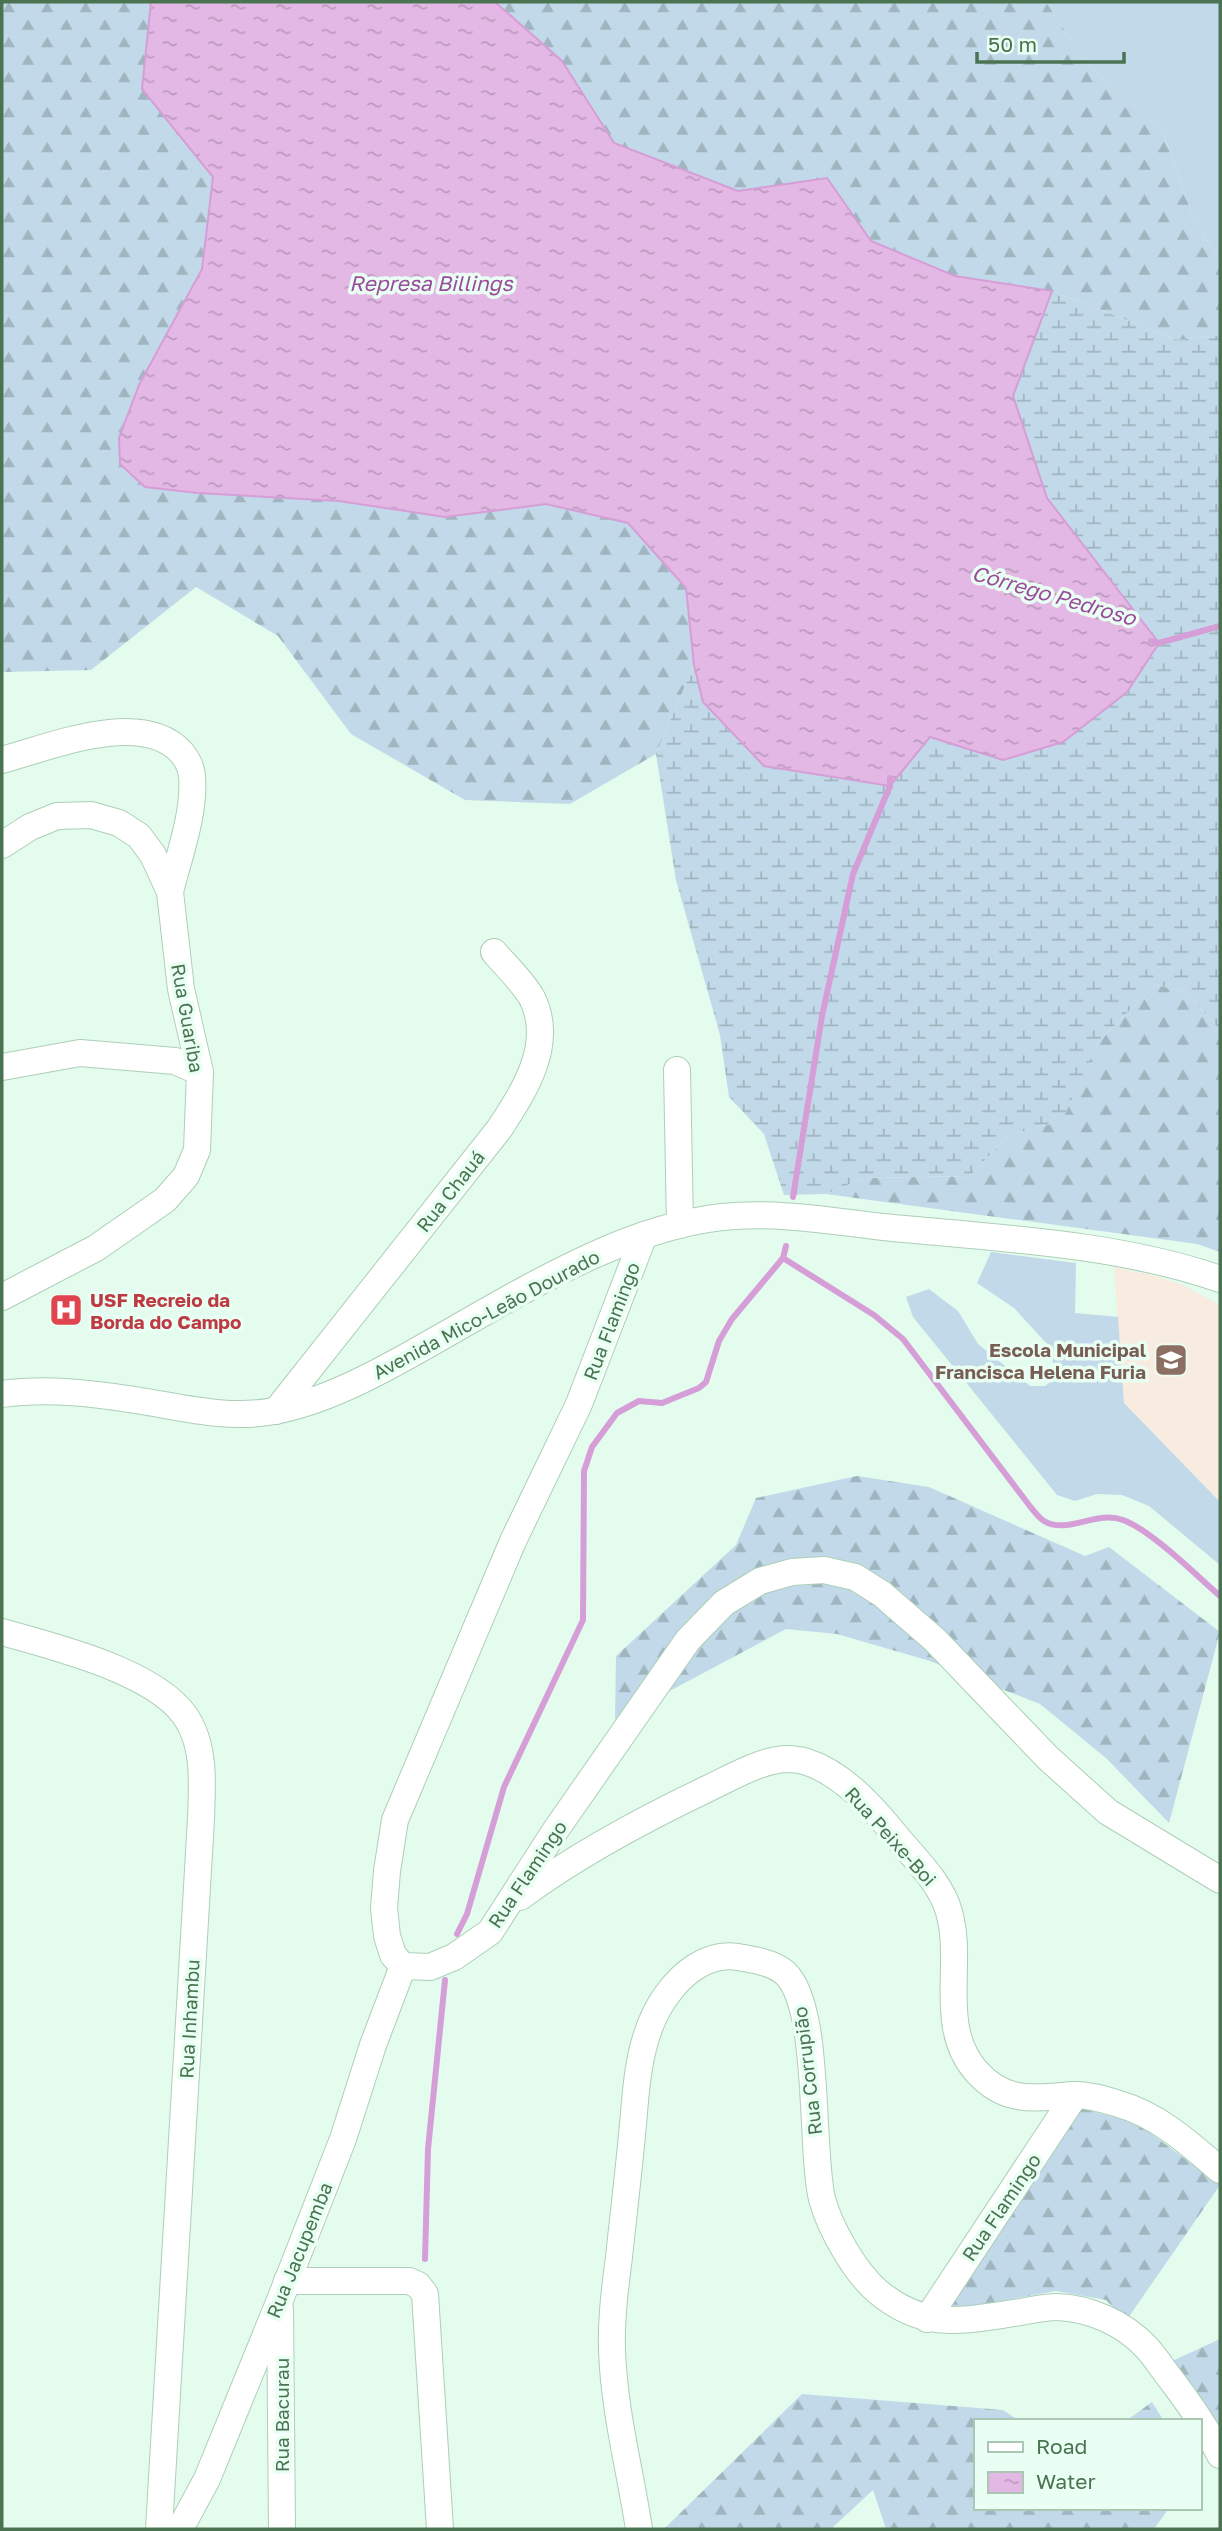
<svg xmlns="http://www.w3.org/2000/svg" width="1222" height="2531" viewBox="0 0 1222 2531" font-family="'Golos Text',sans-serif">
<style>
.education{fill:#f8ebe0}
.grass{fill:#c2d9e9}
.forest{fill:url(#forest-firs)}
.wetland{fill:url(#wetland-marsh)}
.water{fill:url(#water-ripples);stroke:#d69ed7;stroke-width:2}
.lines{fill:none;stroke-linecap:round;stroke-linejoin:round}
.stream{stroke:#d69ed7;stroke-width:6}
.minor-casing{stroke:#adcfb6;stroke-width:28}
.minor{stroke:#fff;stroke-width:26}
.labels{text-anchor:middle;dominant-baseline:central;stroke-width:7;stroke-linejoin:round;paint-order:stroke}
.street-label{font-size:19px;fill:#4a7451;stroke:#e9fff3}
.health-label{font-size:19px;font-weight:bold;fill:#be3a42;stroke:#e9fff3;text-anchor:start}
.education-label{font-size:19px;font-weight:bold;fill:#785e54;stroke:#e9fff3;text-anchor:end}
.water-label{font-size:21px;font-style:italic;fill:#9b4c9c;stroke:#e9fff3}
</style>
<defs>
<pattern id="forest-firs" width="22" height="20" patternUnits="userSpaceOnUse" patternTransform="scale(1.75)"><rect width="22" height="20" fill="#c2d9e9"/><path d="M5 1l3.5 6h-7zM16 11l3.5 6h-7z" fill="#a0b5bf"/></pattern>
<pattern id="wetland-marsh" width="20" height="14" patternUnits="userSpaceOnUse" patternTransform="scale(1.75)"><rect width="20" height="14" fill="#c2d9e9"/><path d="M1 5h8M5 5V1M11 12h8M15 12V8" fill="none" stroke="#a0b5bf"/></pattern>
<pattern id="water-ripples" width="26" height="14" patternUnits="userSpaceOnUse" patternTransform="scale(1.75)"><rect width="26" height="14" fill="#e4b8e5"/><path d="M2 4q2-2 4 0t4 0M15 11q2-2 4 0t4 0" fill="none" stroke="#bb9abc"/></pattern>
</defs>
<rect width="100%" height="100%" fill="#e3fcee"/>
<polygon class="education" points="1114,1267 1152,1275 1183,1285 1220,1305 1220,1502 1124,1403"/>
<g class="grass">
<polygon points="1046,2 1220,2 1220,261 1195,221 1163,132 1086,63"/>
<polygon points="991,1252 1076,1263 1075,1313 1118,1317 1124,1403 1220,1502 1220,1565 1149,1506 1122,1495 1097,1494 1075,1501 1057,1495 913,1317 906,1297 929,1289 958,1311 978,1344 1030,1386 1045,1386 1057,1377 1048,1345 1014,1308 977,1283"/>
</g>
<g class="forest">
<polygon points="2,2 151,2 142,89 213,177 202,269 139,385 339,501 445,517 546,504 629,523 686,588 694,665 656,754 570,804 465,800 351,734 278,636 196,587 91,670 4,672 2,670"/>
<polygon points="495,2 1046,2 1086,63 1163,132 1195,221 1220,261 1220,335 1178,340 1052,291 955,276 871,241 827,178 738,191 614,143 562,61"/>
<polygon points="1155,985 1185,991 1220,1030 1220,1252 1197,1244 826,1194 864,1178 970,1176 1008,1135 1061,1121 1098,1042"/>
<polygon points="857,1476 929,1487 1085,1556 1109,1547 1220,1632 1169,1823 1106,1758 1040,1704 930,1661 837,1634 786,1629 615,1720 616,1656 736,1545 756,1498"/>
<polygon points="1079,2108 1137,2123 1220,2185 1126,2321 1106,2300 1056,2291 942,2312"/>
<polygon points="1220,2339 1220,2431 1170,2362"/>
<polygon points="802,2394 1003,2410 1019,2421 975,2421 975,2508 1169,2508 1154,2529 886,2529 873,2490 831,2529 665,2528"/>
<polygon points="1152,2402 1164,2421 1126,2421"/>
</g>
<polygon class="wetland" points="1052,291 1178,340 1220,335 1220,1030 1185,991 1155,985 1098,1042 1062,1121 1008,1135 970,1176 864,1178 826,1194 784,1195 764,1134 729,1097 720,1035 676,880 656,754 694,665 703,702 930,737 1003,760 1063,742 1127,692 1159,643 1047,498 1013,396"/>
<polygon class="water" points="151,2 495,2 562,61 614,143 738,191 827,178 871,241 955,276 1052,291 1013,396 1047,498 1159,643 1127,692 1063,742 1003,760 930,737 890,786 764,766 703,702 694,665 686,588 628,523 546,504 445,517 339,501 198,493 145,487 120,464 119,438 139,385 202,269 213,177 142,89"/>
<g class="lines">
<g class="stream">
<polyline points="1151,641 1159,643 1220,626"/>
<polyline points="793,1197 822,1016 853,874 890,786 890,778"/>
<path d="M783,1258L874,1315L903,1339L1029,1505C1033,1510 1038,1517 1044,1521C1067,1535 1096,1510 1123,1520C1151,1530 1196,1575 1220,1596"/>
<polyline points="457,1934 467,1914 504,1787 583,1620 584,1471 592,1447 617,1413 639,1401 662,1403 699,1388 706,1382 719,1341 732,1319 783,1258 786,1246"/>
<polyline points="425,2259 428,2149 445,1980"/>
</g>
<defs>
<g id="minor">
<path d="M2,760C50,747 141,709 181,752C187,759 191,766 192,776C195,814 179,855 170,892"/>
<polyline points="2,845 30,827 57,816 91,815 119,823 139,836 153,855 170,892 181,989 200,1072 197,1150 186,1176 165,1200 96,1248 2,1297"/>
<polyline points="2,1067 80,1053 175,1061 200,1072"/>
<polyline points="677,1070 680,1225"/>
<polyline points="644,1235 579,1404 513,1541 395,1820 387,1871 384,1908 387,1936 393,1955 403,1966 430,1967 454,1957 490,1932 555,1831 688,1640 724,1603 760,1581 792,1572 824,1570 855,1577 882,1594 935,1640 1048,1758 1108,1812 1220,1880"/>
<path d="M2,1394C46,1388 91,1393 135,1400C181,1407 227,1420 274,1411C324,1402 376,1374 420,1349C477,1317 534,1282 594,1255C634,1237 678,1222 722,1217C778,1211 837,1222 893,1228C999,1238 1120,1244 1220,1279"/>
<path d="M276,1411L500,1128C524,1091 555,1044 532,998C523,982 506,966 494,952"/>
<path d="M2,1632C54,1647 165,1673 190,1724C205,1752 202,1787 201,1819L159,2529"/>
<path d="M520,1897C578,1854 642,1820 707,1789C730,1778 761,1760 786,1759C792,1759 801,1760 807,1762C841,1773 870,1804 892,1831C912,1856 941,1882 949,1912C964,1964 937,2026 976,2071C1005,2104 1034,2098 1073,2095C1087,2094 1106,2100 1119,2104C1158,2115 1190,2144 1220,2170"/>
<polyline points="287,2281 409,2281 418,2285 425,2294 440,2529"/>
<polyline points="280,2309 282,2529"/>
<polyline points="927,2319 1075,2095"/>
<polyline points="180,2529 207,2479 280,2300 343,2139 373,2045 403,1966"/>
<path d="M639,2529C630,2470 614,2411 612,2350C611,2319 615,2288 619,2257C624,2209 630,2161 634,2113C637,2073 642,2029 666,1996C682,1973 708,1952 738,1957C754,1960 772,1962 785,1973C821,2006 810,2148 822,2199C830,2228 854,2271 877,2291C925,2332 965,2320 1021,2312C1032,2310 1045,2307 1057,2307C1089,2308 1124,2323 1147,2348C1156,2358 1164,2371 1173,2382C1191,2406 1207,2429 1220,2455"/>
</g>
</defs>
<use href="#minor" class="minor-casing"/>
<use href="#minor" class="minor"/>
</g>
<defs>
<symbol id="hospital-square" viewBox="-11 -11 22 22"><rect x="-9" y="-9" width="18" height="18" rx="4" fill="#e0444e" stroke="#e9fff3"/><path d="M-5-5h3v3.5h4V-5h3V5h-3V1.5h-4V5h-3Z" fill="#fff"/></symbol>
<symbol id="school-square" viewBox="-11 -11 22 22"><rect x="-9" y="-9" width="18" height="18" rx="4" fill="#8d6e63" stroke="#e9fff3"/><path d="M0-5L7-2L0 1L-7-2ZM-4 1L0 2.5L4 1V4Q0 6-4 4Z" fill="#fff"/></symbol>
</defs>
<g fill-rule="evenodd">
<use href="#hospital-square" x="47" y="1291" width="38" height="38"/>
<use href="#school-square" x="1152" y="1341" width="38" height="38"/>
</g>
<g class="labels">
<g class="street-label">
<text transform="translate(188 1018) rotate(80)">Rua Guariba</text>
<text transform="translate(450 1191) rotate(-52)">Rua Chauá</text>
<text transform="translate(486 1314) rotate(-28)">Avenida Mico-Leão Dourado</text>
<text transform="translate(611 1321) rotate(-69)">Rua Flamingo</text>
<text transform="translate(891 1836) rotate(48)">Rua Peixe-Boi</text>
<text transform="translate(527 1874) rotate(-56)">Rua Flamingo</text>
<text transform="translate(189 2019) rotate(-87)">Rua Inhambu</text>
<text transform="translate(807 2071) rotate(-97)">Rua Corrupião</text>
<text transform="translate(1001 2207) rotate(-56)">Rua Flamingo</text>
<text transform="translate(299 2250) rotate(-68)">Rua Jacupemba</text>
<text transform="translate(281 2415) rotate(-90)">Rua Bacurau</text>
</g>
<g class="health-label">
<text x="90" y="1299">USF Recreio da<tspan x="90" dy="22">Borda do Campo</tspan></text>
</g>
<g class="education-label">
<text x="1146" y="1349">Escola Municipal<tspan x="1146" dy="22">Francisca Helena Furia</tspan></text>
</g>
<g class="water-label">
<text x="431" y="283">Represa Billings</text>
<text transform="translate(1054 595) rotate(16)">Córrego Pedroso</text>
</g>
</g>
<rect width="1222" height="2531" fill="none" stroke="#4a7451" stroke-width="7"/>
<rect x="974" y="2419" width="228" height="91" fill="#e9fff3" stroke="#a9c7b2" stroke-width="2"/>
<rect x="988" y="2442" width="35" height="10" fill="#ffffff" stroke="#a9c7b2" stroke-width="2"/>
<text x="1036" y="2454" font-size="21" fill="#4a7451">Road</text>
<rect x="988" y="2472" width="35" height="21" fill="url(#water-ripples)" stroke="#a9c7b2" stroke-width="2"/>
<text x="1036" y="2489" font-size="21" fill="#4a7451">Water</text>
<path d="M977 52v10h147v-10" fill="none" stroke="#4a7451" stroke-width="3.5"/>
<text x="988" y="52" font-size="21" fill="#4a7451" stroke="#e9fff3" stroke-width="5" paint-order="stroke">50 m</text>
</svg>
